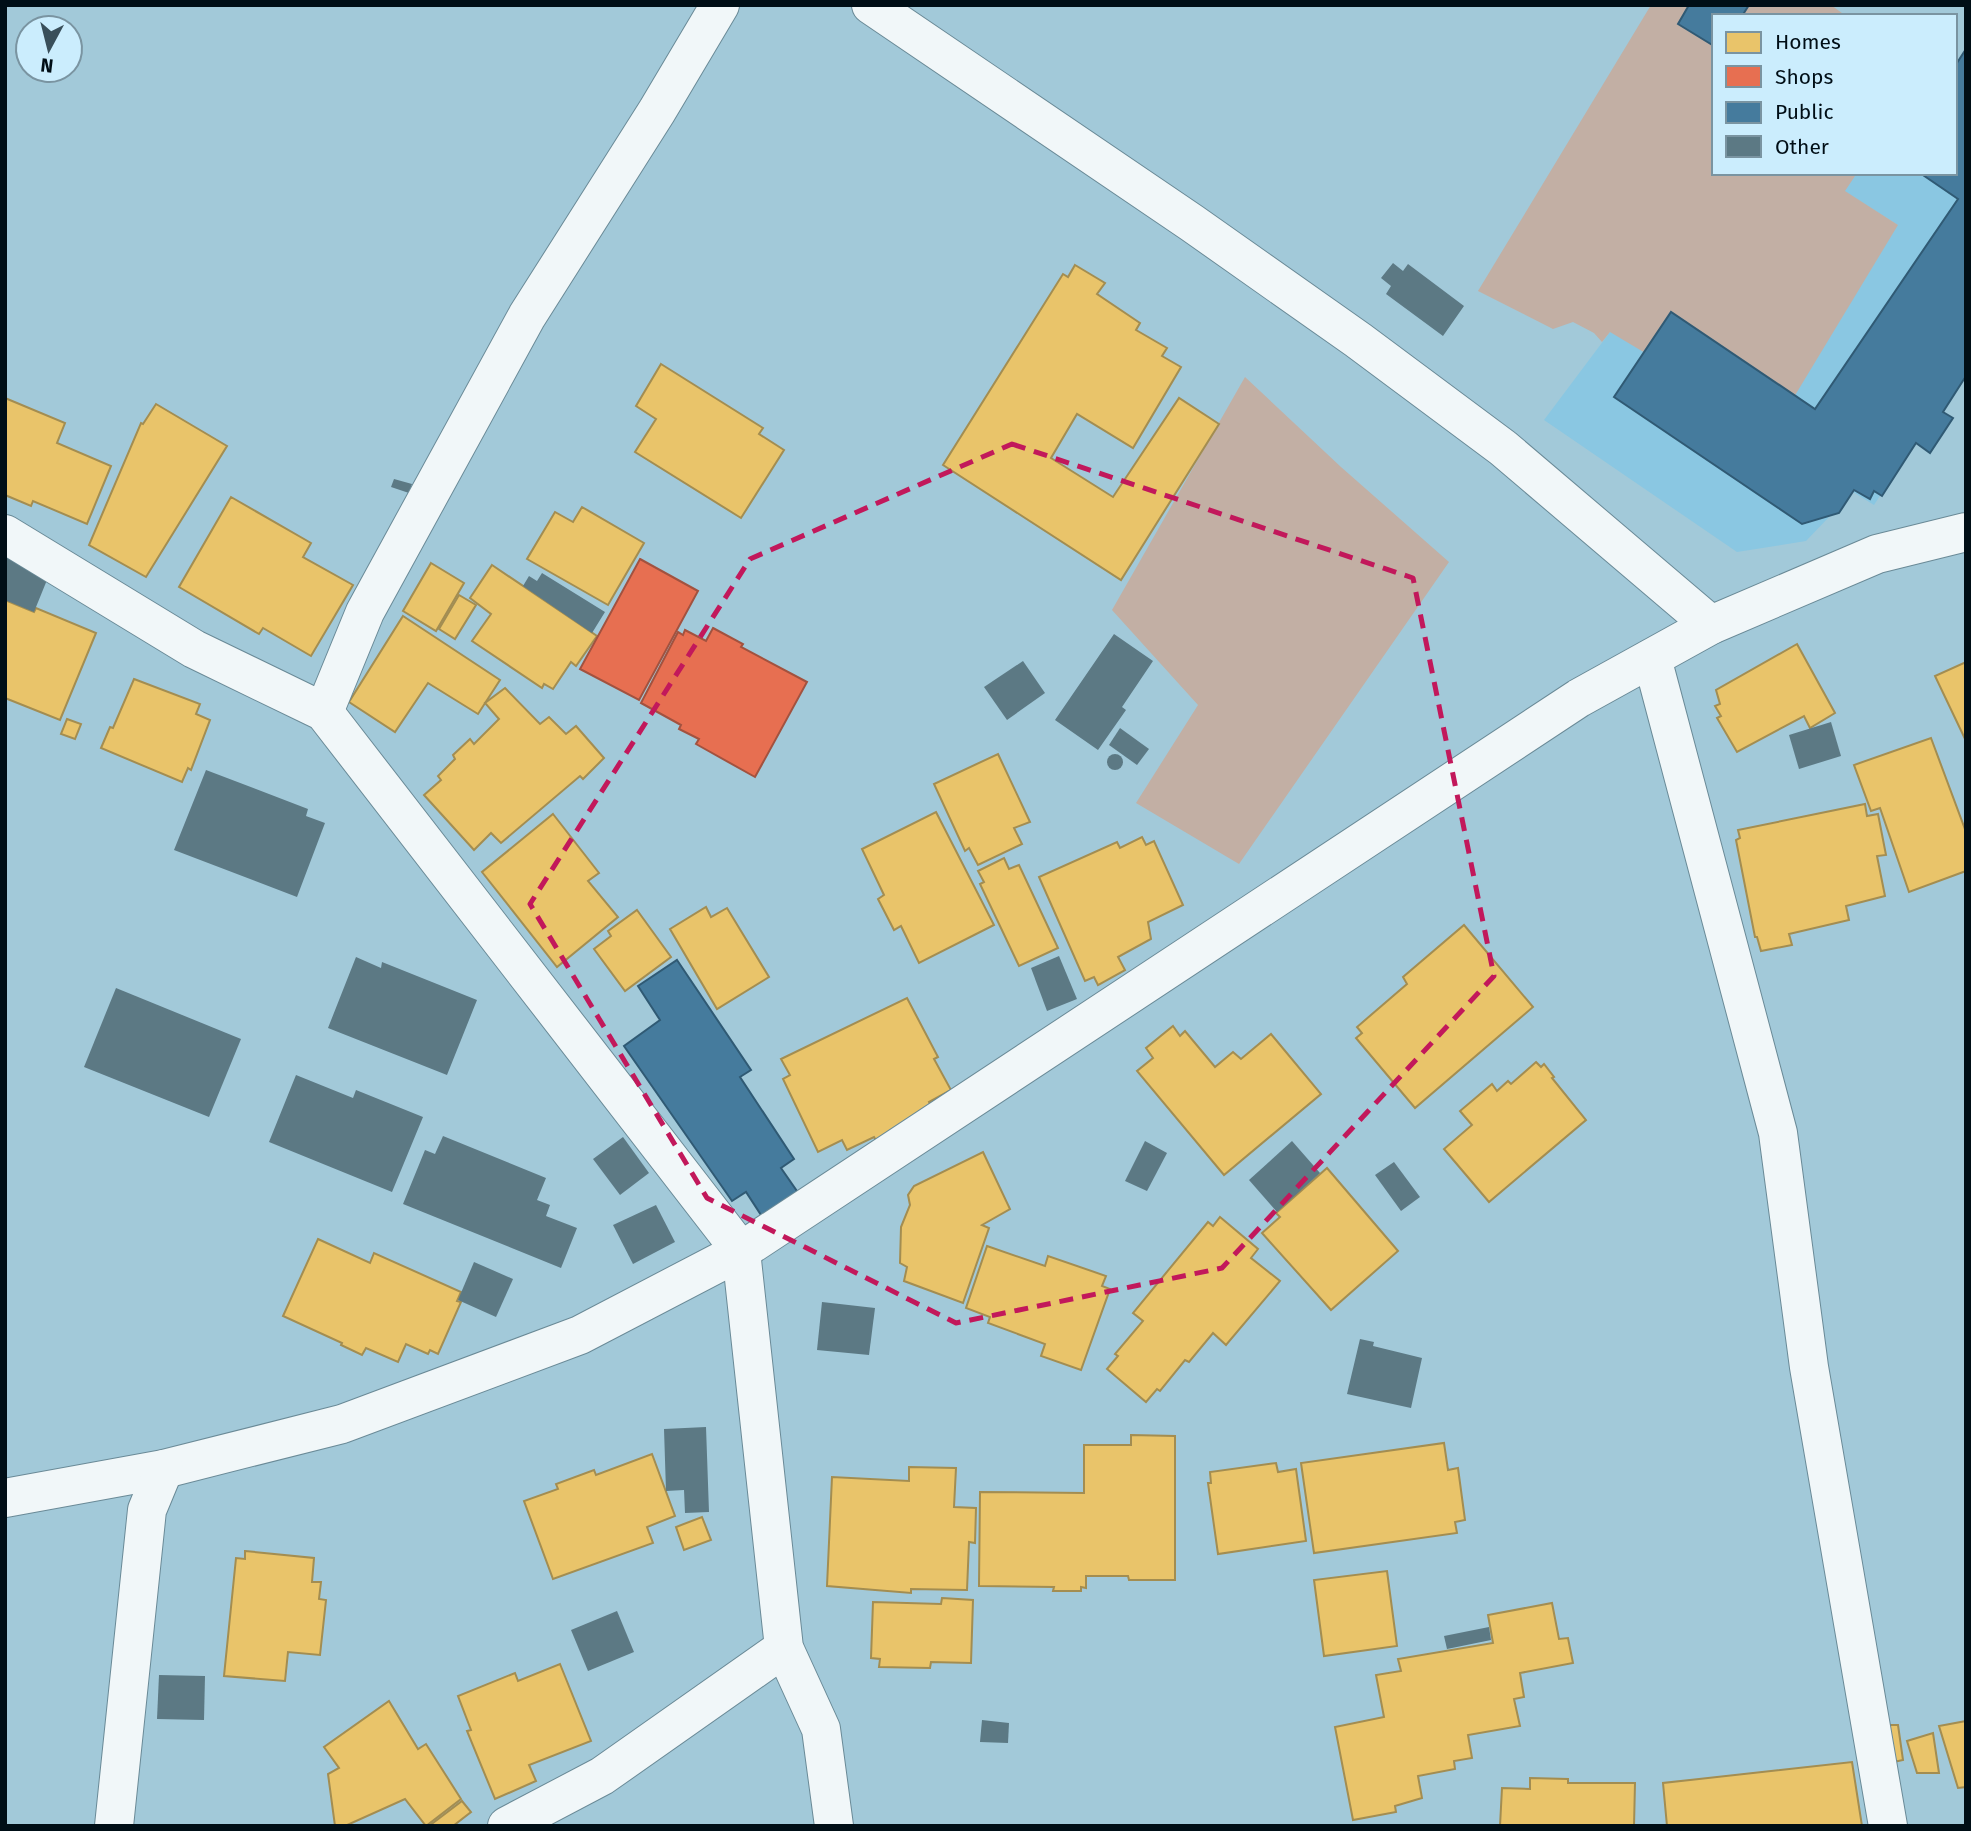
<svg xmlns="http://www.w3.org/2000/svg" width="1971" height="1831" viewBox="0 0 1971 1831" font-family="'Fira Sans',sans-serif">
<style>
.built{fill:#8ac7e2}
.green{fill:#c2afa4}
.homes{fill:#e9c46a;stroke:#a38d51;stroke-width:2}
.shops{fill:#e76f51;stroke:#a2523f;stroke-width:2}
.public{fill:#457b9d;stroke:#305a74;stroke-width:2}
.building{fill:#5c7984}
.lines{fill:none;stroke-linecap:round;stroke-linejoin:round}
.street-casing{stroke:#6a8a97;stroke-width:40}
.secondary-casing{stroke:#6a8a97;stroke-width:40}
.street{stroke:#f1f7f9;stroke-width:38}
.secondary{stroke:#f1f7f9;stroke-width:38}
.marked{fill:none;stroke:#c2185b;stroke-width:5;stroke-dasharray:14 9;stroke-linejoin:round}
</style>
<rect width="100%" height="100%" fill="#a2c9d9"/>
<polygon class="built" points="1955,87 1966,363 1874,505 1853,492 1806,541 1737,552 1544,420 1610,332 1898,225 1844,191 1857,173 1955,173"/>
<g class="green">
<polygon points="1651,5 1831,5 1846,16 1714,16 1714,173 1857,173 1845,191 1898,225 1774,430 1610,332 1602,342 1594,333 1573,322 1553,329 1478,291"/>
<polygon points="1245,377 1341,467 1449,562 1239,864 1136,803 1198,705 1112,610"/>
</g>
<g class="homes">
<polygon points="1075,265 1105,283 1097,294 1140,323 1136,330 1167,348 1162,356 1181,367 1133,448 1077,414 1051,458 1113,497 1179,398 1219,424 1121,580 943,465 1063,274 1068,277"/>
<polygon points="661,364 763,428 759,434 784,450 741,518 635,452 656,419 636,406"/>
<polygon points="5,398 65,423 57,443 111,466 87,524 33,501 31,506 5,495"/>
<polygon points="156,404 227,446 146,577 89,545 141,423 143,424"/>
<polygon points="231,497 311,543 303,557 353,585 311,656 263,628 259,634 179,587"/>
<polygon points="582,507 644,543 608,605 527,559 555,512 573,522"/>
<polygon points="431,563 464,583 436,631 403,611"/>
<polygon points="492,565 597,636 576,666 571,662 553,689 544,684 542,688 472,641 491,614 470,598"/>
<polygon points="459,595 476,605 455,639 439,629"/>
<polygon points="5,600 34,612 36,608 96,633 60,720 5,698"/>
<polygon points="403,616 500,680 478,714 428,683 395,732 349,702"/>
<polygon points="1797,644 1835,713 1810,728 1804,716 1737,752 1717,718 1721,716 1715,706 1720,704 1716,690"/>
<polygon points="1966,662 1966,741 1935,676"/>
<polygon points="134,679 200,704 196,714 210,720 191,770 188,768 182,782 101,748 110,727 113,728"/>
<polygon points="505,688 540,724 549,717 566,734 576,726 604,758 583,779 580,776 501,843 491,833 474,850 424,795 441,780 438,776 455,759 453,755 470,739 474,744 499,719 485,703"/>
<polygon points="67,719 81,724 75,739 61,734"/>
<polygon points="1931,738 1966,832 1966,871 1909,892 1880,808 1871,811 1854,765"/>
<polygon points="998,754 1030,822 1014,828 1022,844 978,865 969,848 965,851 934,784"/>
<polygon points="1865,804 1867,816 1878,814 1886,855 1877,856 1885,896 1846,906 1849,920 1789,934 1792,945 1761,951 1757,937 1755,937 1736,840 1740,838 1738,830"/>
<polygon points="936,812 994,925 919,963 901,926 894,930 878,899 884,895 862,849"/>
<polygon points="553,814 599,873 588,881 618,917 557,967 482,872"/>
<polygon points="1142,837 1146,845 1154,841 1183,905 1148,922 1151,939 1118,957 1125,970 1098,985 1094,977 1085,981 1039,877 1117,842 1120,848"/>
<polygon points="1004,858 1009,869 1019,865 1058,948 1019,966 980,884 984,882 978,871"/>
<polygon points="706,907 711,917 727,908 769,977 717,1009 670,929"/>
<polygon points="637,910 671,957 625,991 594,949 611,936 608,931"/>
<polygon points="1464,925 1533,1007 1415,1108 1356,1038 1362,1033 1357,1027 1407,984 1403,977"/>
<polygon points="907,998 938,1057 934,1059 951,1090 929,1102 933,1111 877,1142 874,1137 847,1150 842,1140 818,1152 783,1079 790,1075 781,1059"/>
<polygon points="1173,1026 1180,1036 1185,1031 1215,1067 1233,1052 1241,1059 1271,1034 1321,1094 1224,1175 1137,1071 1153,1058 1146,1048"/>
<polygon points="1536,1062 1541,1067 1544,1064 1554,1077 1552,1078 1586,1120 1489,1202 1444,1149 1472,1125 1460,1111 1492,1084 1497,1091 1508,1081 1511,1084"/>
<polygon points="983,1152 1010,1209 982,1225 989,1228 963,1303 904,1281 907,1267 900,1263 901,1227 910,1205 908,1195 914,1186"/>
<polygon points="1327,1168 1398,1251 1331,1310 1262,1233 1280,1217 1276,1213"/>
<polygon points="1220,1217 1258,1249 1251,1258 1280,1281 1226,1345 1213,1333 1189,1362 1185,1360 1160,1391 1157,1389 1146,1402 1107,1369 1118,1356 1115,1354 1143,1321 1133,1313 1208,1222 1213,1226"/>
<polygon points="318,1239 370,1263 374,1253 461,1292 457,1301 461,1302 438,1354 430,1350 428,1354 406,1344 398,1362 366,1348 362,1355 341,1345 342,1343 283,1316"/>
<polygon points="987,1246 1045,1266 1048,1256 1106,1276 1102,1286 1110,1289 1081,1370 1041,1356 1045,1344 988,1323 990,1317 966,1308"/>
<polygon points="1131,1435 1175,1436 1175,1580 1129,1580 1128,1576 1086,1576 1086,1588 1081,1587 1081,1591 1053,1591 1054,1587 979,1586 980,1492 1084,1493 1084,1445 1131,1445"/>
<polygon points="1444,1443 1448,1470 1458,1468 1465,1520 1455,1522 1457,1533 1314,1553 1301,1463"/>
<polygon points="652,1454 675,1516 647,1527 653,1543 553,1579 524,1501 558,1489 556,1484 594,1470 596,1475"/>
<polygon points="1276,1463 1278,1472 1296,1469 1306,1541 1218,1554 1208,1483 1211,1483 1210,1472"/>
<polygon points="909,1467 956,1468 954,1507 976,1508 975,1543 969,1542 967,1590 911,1589 911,1593 827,1586 832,1477 909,1481"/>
<polygon points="702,1517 711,1540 684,1550 676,1527"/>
<polygon points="245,1551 314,1558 312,1582 321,1582 319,1599 326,1600 320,1655 288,1652 285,1681 224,1676 236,1558 245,1559"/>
<polygon points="1387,1571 1397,1646 1324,1656 1314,1580"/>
<polygon points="942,1598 973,1600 971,1663 931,1662 930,1668 879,1667 880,1659 871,1658 873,1602 941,1604"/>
<polygon points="1552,1603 1559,1639 1568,1638 1573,1663 1520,1673 1524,1697 1514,1699 1520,1726 1468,1735 1472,1758 1454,1761 1455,1769 1418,1776 1422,1798 1395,1806 1396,1812 1353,1820 1335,1727 1384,1717 1376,1675 1401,1671 1398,1659 1493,1643 1488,1615"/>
<polygon points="560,1664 591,1741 529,1765 536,1781 495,1799 467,1731 471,1730 458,1696 515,1673 518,1681"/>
<polygon points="389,1701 418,1749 426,1744 461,1799 426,1826 405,1799 345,1826 335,1826 328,1774 339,1768 324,1747"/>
<polygon points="1966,1721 1966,1787 1958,1788 1939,1726"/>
<polygon points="1879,1725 1898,1725 1903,1760 1889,1763"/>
<polygon points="1933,1733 1939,1773 1917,1773 1907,1741"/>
<polygon points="1852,1762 1862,1826 1667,1826 1663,1783"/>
<polygon points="1530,1778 1568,1779 1568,1783 1635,1783 1634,1826 1500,1826 1502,1788 1530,1789"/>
<polygon points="462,1801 471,1812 453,1826 429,1826"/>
</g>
<g class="shops">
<polygon points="640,559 698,591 639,700 580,669"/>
<polygon points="713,628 743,644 741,647 807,682 755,777 696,744 699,739 679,729 681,725 641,703 678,632 683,635 685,630 706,641"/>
</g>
<g class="public">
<polygon points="1689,5 1749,5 1742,16 1714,16 1714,46 1678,24"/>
<polygon points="1966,49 1966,376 1943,412 1953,418 1930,453 1916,443 1882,496 1874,491 1870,499 1854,490 1839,513 1802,524 1614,397 1671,312 1815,409 1958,199 1920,173 1955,173 1955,66"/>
<polygon points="677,960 751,1070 740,1077 794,1159 781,1168 799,1194 763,1218 746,1192 732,1201 624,1046 660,1020 638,986"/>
</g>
<g class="building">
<polygon points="1393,263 1403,271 1408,264 1464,306 1443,336 1386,294 1391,286 1381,278"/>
<polygon points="394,479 412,484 409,493 391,487"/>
<polygon points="5,557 49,575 34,612 5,600"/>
<polygon points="542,573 605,612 592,633 523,586 529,576 537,581"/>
<polygon points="1114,634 1153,661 1122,707 1126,710 1098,750 1055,720"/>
<polygon points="1023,661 1045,693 1007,720 984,687"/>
<polygon points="1831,722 1841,756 1799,769 1789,735"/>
<polygon points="1120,728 1149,749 1137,765 1109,745"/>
<circle cx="1115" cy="762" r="8"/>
<polygon points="206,770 308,809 306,816 325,823 297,897 174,850"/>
<polygon points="1059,956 1077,999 1047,1011 1031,968"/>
<polygon points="356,957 381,968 382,962 477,1000 447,1075 328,1028"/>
<polygon points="116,988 241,1039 209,1117 84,1067"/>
<polygon points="296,1075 353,1098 356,1090 423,1117 392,1192 269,1142"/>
<polygon points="443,1136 546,1178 537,1200 550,1205 546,1216 577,1228 561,1268 403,1204 425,1150 435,1154"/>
<polygon points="623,1137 649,1173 620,1195 593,1159"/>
<polygon points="1145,1141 1167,1153 1147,1191 1125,1181"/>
<polygon points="1292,1141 1320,1173 1277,1212 1249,1180"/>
<polygon points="1394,1162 1420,1197 1401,1211 1375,1175"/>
<polygon points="656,1205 675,1242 633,1264 613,1225"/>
<polygon points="474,1262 513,1279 496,1317 458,1300"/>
<polygon points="822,1302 875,1308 869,1355 817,1350"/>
<polygon points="1360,1339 1374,1342 1373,1346 1422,1358 1411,1408 1347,1394"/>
<polygon points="706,1427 709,1512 685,1513 684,1490 666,1491 664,1429"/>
<polygon points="617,1611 634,1652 588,1671 571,1630"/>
<polygon points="1489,1627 1491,1640 1447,1649 1444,1636"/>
<polygon points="159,1675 205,1676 204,1720 157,1719"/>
<polygon points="982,1720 1009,1723 1008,1743 980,1742"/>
</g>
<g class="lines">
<defs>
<g id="street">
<polyline points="5,534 194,649 324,712 741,1251 784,1648 821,1729 834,1826"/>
<polyline points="1652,658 1778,1133 1809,1367 1888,1826"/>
<polyline points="324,712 365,612 527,316 657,111 720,5"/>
<polyline points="5,1498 164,1469 342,1424 580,1335 741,1251 1579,698 1711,625 1877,554 1966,532"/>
<polyline points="114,1826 147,1510 164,1469"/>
<polyline points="507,1826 602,1776 784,1648"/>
</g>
<polyline id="secondary" points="871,5 1192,223 1358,340 1503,448 1711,625"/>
</defs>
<use href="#street" class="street-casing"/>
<use href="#secondary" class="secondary-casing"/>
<use href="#street" class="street"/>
<use href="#secondary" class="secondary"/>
</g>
<path class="marked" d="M1012,444L1413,578L1494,976L1222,1268L956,1323L707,1198L530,904L750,559Z"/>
<rect width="1971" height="1831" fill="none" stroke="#000e16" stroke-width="14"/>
<rect x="1712" y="14" width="245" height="161" fill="#cbedfd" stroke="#7a94a1" stroke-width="2"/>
<rect x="1726" y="32" width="35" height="21" fill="#e9c46a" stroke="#7a94a1" stroke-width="2"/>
<text x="1775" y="49" font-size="21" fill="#000e16">Homes</text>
<rect x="1726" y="66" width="35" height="21" fill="#e76f51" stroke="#7a94a1" stroke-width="2"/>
<text x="1775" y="84" font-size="21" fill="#000e16">Shops</text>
<rect x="1726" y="102" width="35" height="21" fill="#457b9d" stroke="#7a94a1" stroke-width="2"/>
<text x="1775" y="119" font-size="21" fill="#000e16">Public</text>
<rect x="1726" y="136" width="35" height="21" fill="#5c7984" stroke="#7a94a1" stroke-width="2"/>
<text x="1775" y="154" font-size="21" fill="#000e16">Other</text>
<g transform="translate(49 49) rotate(187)"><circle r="33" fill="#cbedfd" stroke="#7a94a1" stroke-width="2"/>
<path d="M0-5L12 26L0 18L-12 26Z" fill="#394f5a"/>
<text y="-10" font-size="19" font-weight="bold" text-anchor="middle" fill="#000e16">N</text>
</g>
</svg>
